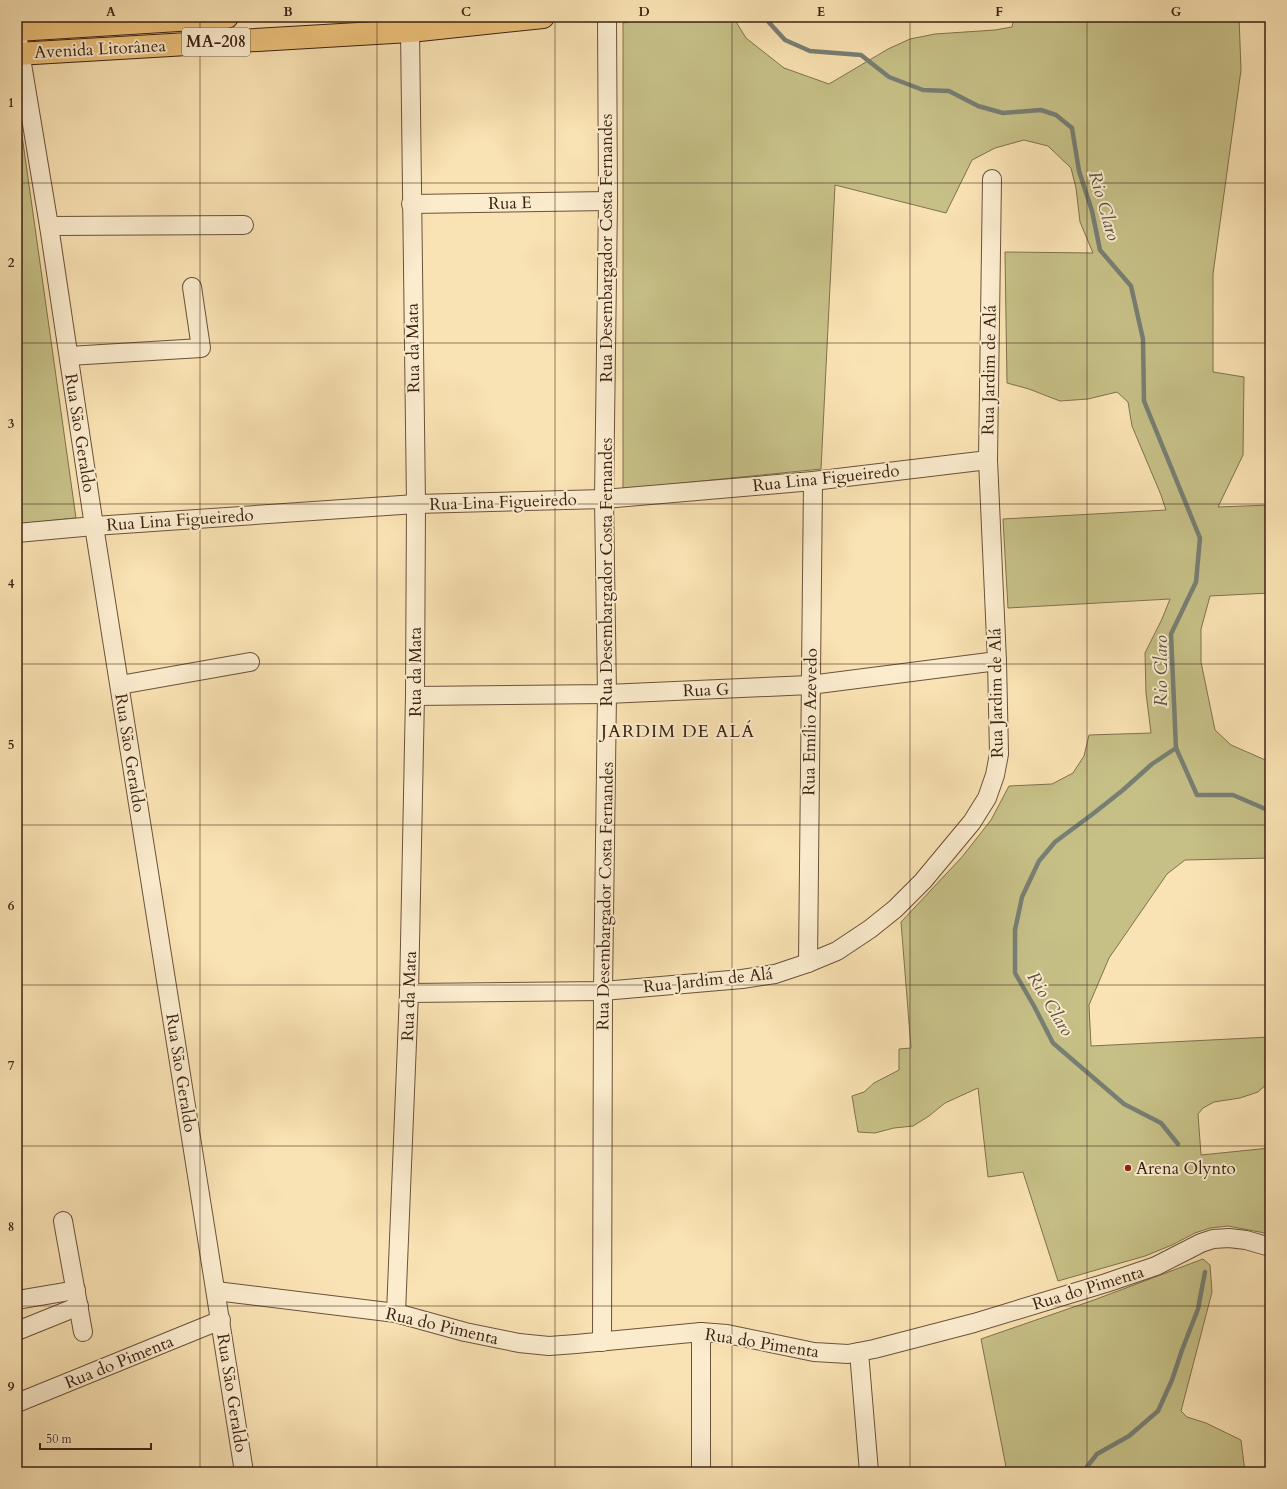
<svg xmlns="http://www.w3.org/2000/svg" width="1287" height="1489" viewBox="0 0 1287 1489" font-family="Cardo,serif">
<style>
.green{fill:#c6c087;stroke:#81714d}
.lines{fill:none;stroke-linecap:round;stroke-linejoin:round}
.stream{stroke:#777f74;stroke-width:4.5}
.minor-casing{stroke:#6b523b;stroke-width:20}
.major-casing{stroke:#3c2213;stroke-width:24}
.minor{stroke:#fbecce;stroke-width:18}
.major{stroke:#ecc17a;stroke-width:22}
.grid{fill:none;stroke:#3c2213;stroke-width:1;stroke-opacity:0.55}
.poi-dot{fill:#8f2418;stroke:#fbecce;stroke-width:1.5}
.labels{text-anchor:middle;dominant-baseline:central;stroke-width:4;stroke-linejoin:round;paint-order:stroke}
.shield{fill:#fbecce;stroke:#755f4b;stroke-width:1}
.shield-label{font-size:16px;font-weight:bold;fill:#3c2213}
.street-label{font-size:17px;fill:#3c2213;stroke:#fbecce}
.poi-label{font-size:17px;fill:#3c2213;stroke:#fbecce;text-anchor:start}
.water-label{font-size:18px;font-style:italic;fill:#5a5043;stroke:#fbecce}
.neighbourhood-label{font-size:18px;letter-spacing:1px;fill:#3c2213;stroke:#fbecce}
.neatline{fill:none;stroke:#3c2213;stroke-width:1.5}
.grid-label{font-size:13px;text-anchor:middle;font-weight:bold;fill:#3c2213}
</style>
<rect width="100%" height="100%" fill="#f9e2b3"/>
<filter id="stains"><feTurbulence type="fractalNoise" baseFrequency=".005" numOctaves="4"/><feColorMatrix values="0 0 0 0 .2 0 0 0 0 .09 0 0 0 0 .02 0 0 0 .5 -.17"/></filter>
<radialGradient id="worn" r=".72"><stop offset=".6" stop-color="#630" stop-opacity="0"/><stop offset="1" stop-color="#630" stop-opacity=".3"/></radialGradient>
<g class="green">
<polygon points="660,17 733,17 746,38 784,68 829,84 888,49 910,39 935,34 995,30 1012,27 1014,17 1239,17 1241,70 1213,274 1213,372 1244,377 1243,455 1218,507 1270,505 1270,593 1210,596 1201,629 1201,662 1215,730 1231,745 1270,762 1270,858 1185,860 1167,874 1109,958 1089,1005 1091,1046 1270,1037 1270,1081 1258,1092 1240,1098 1214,1102 1203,1108 1198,1114 1201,1155 1270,1148 1270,1234 1228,1226 1210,1228 1195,1233 1172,1245 1145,1256 1058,1281 1023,1172 988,1177 978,1088 945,1103 929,1116 913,1126 894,1128 875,1133 858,1132 852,1096 864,1092 874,1083 899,1070 899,1049 911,1048 901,922 962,857 991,820 1009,786 1052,784 1073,773 1084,756 1089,735 1151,733 1146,693 1145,653 1162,619 1170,599 1008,608 1003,519 1166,510 1161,495 1132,426 1128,402 1117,392 1088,399 1060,401 1029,389 1007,383 1005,252 1093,253 1080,222 1076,188 1071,168 1048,146 1024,140 995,148 972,160 946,213 835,185 821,469 623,489 623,23"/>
<polygon points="17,100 76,518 17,524"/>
<polygon points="1203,1259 1210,1265 1212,1292 1181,1411 1187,1417 1206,1423 1241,1440 1245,1472 1007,1472 981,1339 1094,1300"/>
</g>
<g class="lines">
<g class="stream">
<polyline points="764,17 785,40 810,51 861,55 889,77 923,90 949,91 978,106 1003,113 1041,110 1056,115 1072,128 1079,171 1092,211 1100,250 1131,286 1143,339 1144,401 1200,538 1196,582 1171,634 1176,748 1197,795 1233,795 1270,811"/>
<polyline points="1176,748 1152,764 1123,790 1094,813 1055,842 1039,861 1022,897 1015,930 1015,973 1034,1006 1053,1043 1124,1104 1161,1123 1178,1144"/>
<polyline points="1083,1472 1097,1454 1129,1436 1158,1411 1172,1380 1182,1350 1198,1309 1205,1272"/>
</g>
<defs>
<g id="minor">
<polyline points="17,34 49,226 94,526 244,1472"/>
<polyline points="411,204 608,201"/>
<polyline points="49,226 244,225"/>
<polyline points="69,356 201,348 192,287"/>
<polyline points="17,533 94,526 416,504 604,499 813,481 988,460"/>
<polyline points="120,685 250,662"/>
<polyline points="415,696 607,694 810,685 997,661"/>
<polyline points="808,963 813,481"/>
<polyline points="409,993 603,991 742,979 775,974 808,963 837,951 870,929 895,909 923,881 972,822 987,798 995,775 999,754 997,661 988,460 992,179"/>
<polyline points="63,1221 83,1332"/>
<polyline points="216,1291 396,1313 465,1332 519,1343 549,1346 576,1344 701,1332 727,1334 814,1352 848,1354 874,1349 974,1323 1106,1283 1156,1266 1201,1243 1213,1239 1229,1238 1246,1240 1270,1247"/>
<polyline points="17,1300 76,1290"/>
<polyline points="396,1313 409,993 415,696 416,504 410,31"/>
<polyline points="17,1331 79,1306"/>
<polyline points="701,1332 701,1472"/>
<polyline points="602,1342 603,991 607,694 604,499 608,201 607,17"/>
<polyline points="859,1352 869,1472"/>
<polyline points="17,1403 221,1320"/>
</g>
<g id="major">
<polyline points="17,30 227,17"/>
<polyline points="17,54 410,31 543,17"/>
</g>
</defs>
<use href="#minor" class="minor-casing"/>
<use href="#major" class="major-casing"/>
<use href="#minor" class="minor"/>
<use href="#major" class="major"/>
</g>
<path class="grid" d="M200,17V1472M377,17V1472M555,17V1472M732,17V1472M910,17V1472M1087,17V1472M17,183H1270M17,343H1270M17,504H1270M17,664H1270M17,825H1270M17,985H1270M17,1146H1270M17,1306H1270"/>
<circle class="poi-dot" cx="1128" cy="1168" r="4"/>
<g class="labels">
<rect class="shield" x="182" y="28" width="68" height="28" rx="3"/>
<g class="shield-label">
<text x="216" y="42">MA-208</text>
</g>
<g class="street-label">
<text transform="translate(100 49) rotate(-3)">Avenida Litorânea</text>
<text transform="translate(510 203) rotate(-1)">Rua E</text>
<text transform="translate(606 248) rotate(-90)">Rua Desembargador Costa Fernandes</text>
<text transform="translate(413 348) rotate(-91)">Rua da Mata</text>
<text transform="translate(989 370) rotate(-89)">Rua Jardim de Alá</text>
<text transform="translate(80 433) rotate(81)">Rua São Geraldo</text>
<text transform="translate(826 478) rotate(-6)">Rua Lina Figueiredo</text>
<text transform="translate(503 502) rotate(-2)">Rua Lina Figueiredo</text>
<text transform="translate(180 520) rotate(-4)">Rua Lina Figueiredo</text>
<text transform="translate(606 572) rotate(-90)">Rua Desembargador Costa Fernandes</text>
<text transform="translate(415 672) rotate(-90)">Rua da Mata</text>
<text transform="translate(706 690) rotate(-2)">Rua G</text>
<text transform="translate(996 693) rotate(-91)">Rua Jardim de Alá</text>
<text transform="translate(810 722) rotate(-89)">Rua Emílio Azevedo</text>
<text transform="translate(130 753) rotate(81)">Rua São Geraldo</text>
<text transform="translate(605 896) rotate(-89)">Rua Desembargador Costa Fernandes</text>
<text transform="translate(708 980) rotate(-6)">Rua Jardim de Alá</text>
<text transform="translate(409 996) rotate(-88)">Rua da Mata</text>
<text transform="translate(181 1073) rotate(81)">Rua São Geraldo</text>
<text transform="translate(1088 1288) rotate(-17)">Rua do Pimenta</text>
<text transform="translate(442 1326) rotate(13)">Rua do Pimenta</text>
<text transform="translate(762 1343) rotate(9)">Rua do Pimenta</text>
<text transform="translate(119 1362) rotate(-22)">Rua do Pimenta</text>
<text transform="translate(232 1393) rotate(81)">Rua São Geraldo</text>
</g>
<g class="poi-label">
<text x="1136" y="1168">Arena Olynto</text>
</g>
<g class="water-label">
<text transform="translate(1104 206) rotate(74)">Rio Claro</text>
<text transform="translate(1161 671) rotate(-90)">Rio Claro</text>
<text transform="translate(1050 1004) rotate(59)">Rio Claro</text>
</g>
<g class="neighbourhood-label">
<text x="678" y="731">JARDIM DE ALÁ</text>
</g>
</g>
<rect width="1287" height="1489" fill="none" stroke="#f9e2b3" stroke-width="44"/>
<path d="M40 1443v6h111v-6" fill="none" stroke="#3c2213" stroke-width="2"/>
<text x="46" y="1443" font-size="12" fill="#3c2213" stroke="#fbecce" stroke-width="3" paint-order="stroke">50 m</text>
<rect x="22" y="22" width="1243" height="1445" class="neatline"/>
<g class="grid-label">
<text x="111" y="16">A</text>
<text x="288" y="16">B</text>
<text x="466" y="16">C</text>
<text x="644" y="16">D</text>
<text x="821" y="16">E</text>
<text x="999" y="16">F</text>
<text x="1176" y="16">G</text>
<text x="11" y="107">1</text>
<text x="11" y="267">2</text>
<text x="11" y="428">3</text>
<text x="11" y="588">4</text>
<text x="11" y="749">5</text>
<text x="11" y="910">6</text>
<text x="11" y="1070">7</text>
<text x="11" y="1231">8</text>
<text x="11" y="1391">9</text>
</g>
<rect width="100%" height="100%" filter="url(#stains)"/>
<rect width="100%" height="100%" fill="url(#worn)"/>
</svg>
